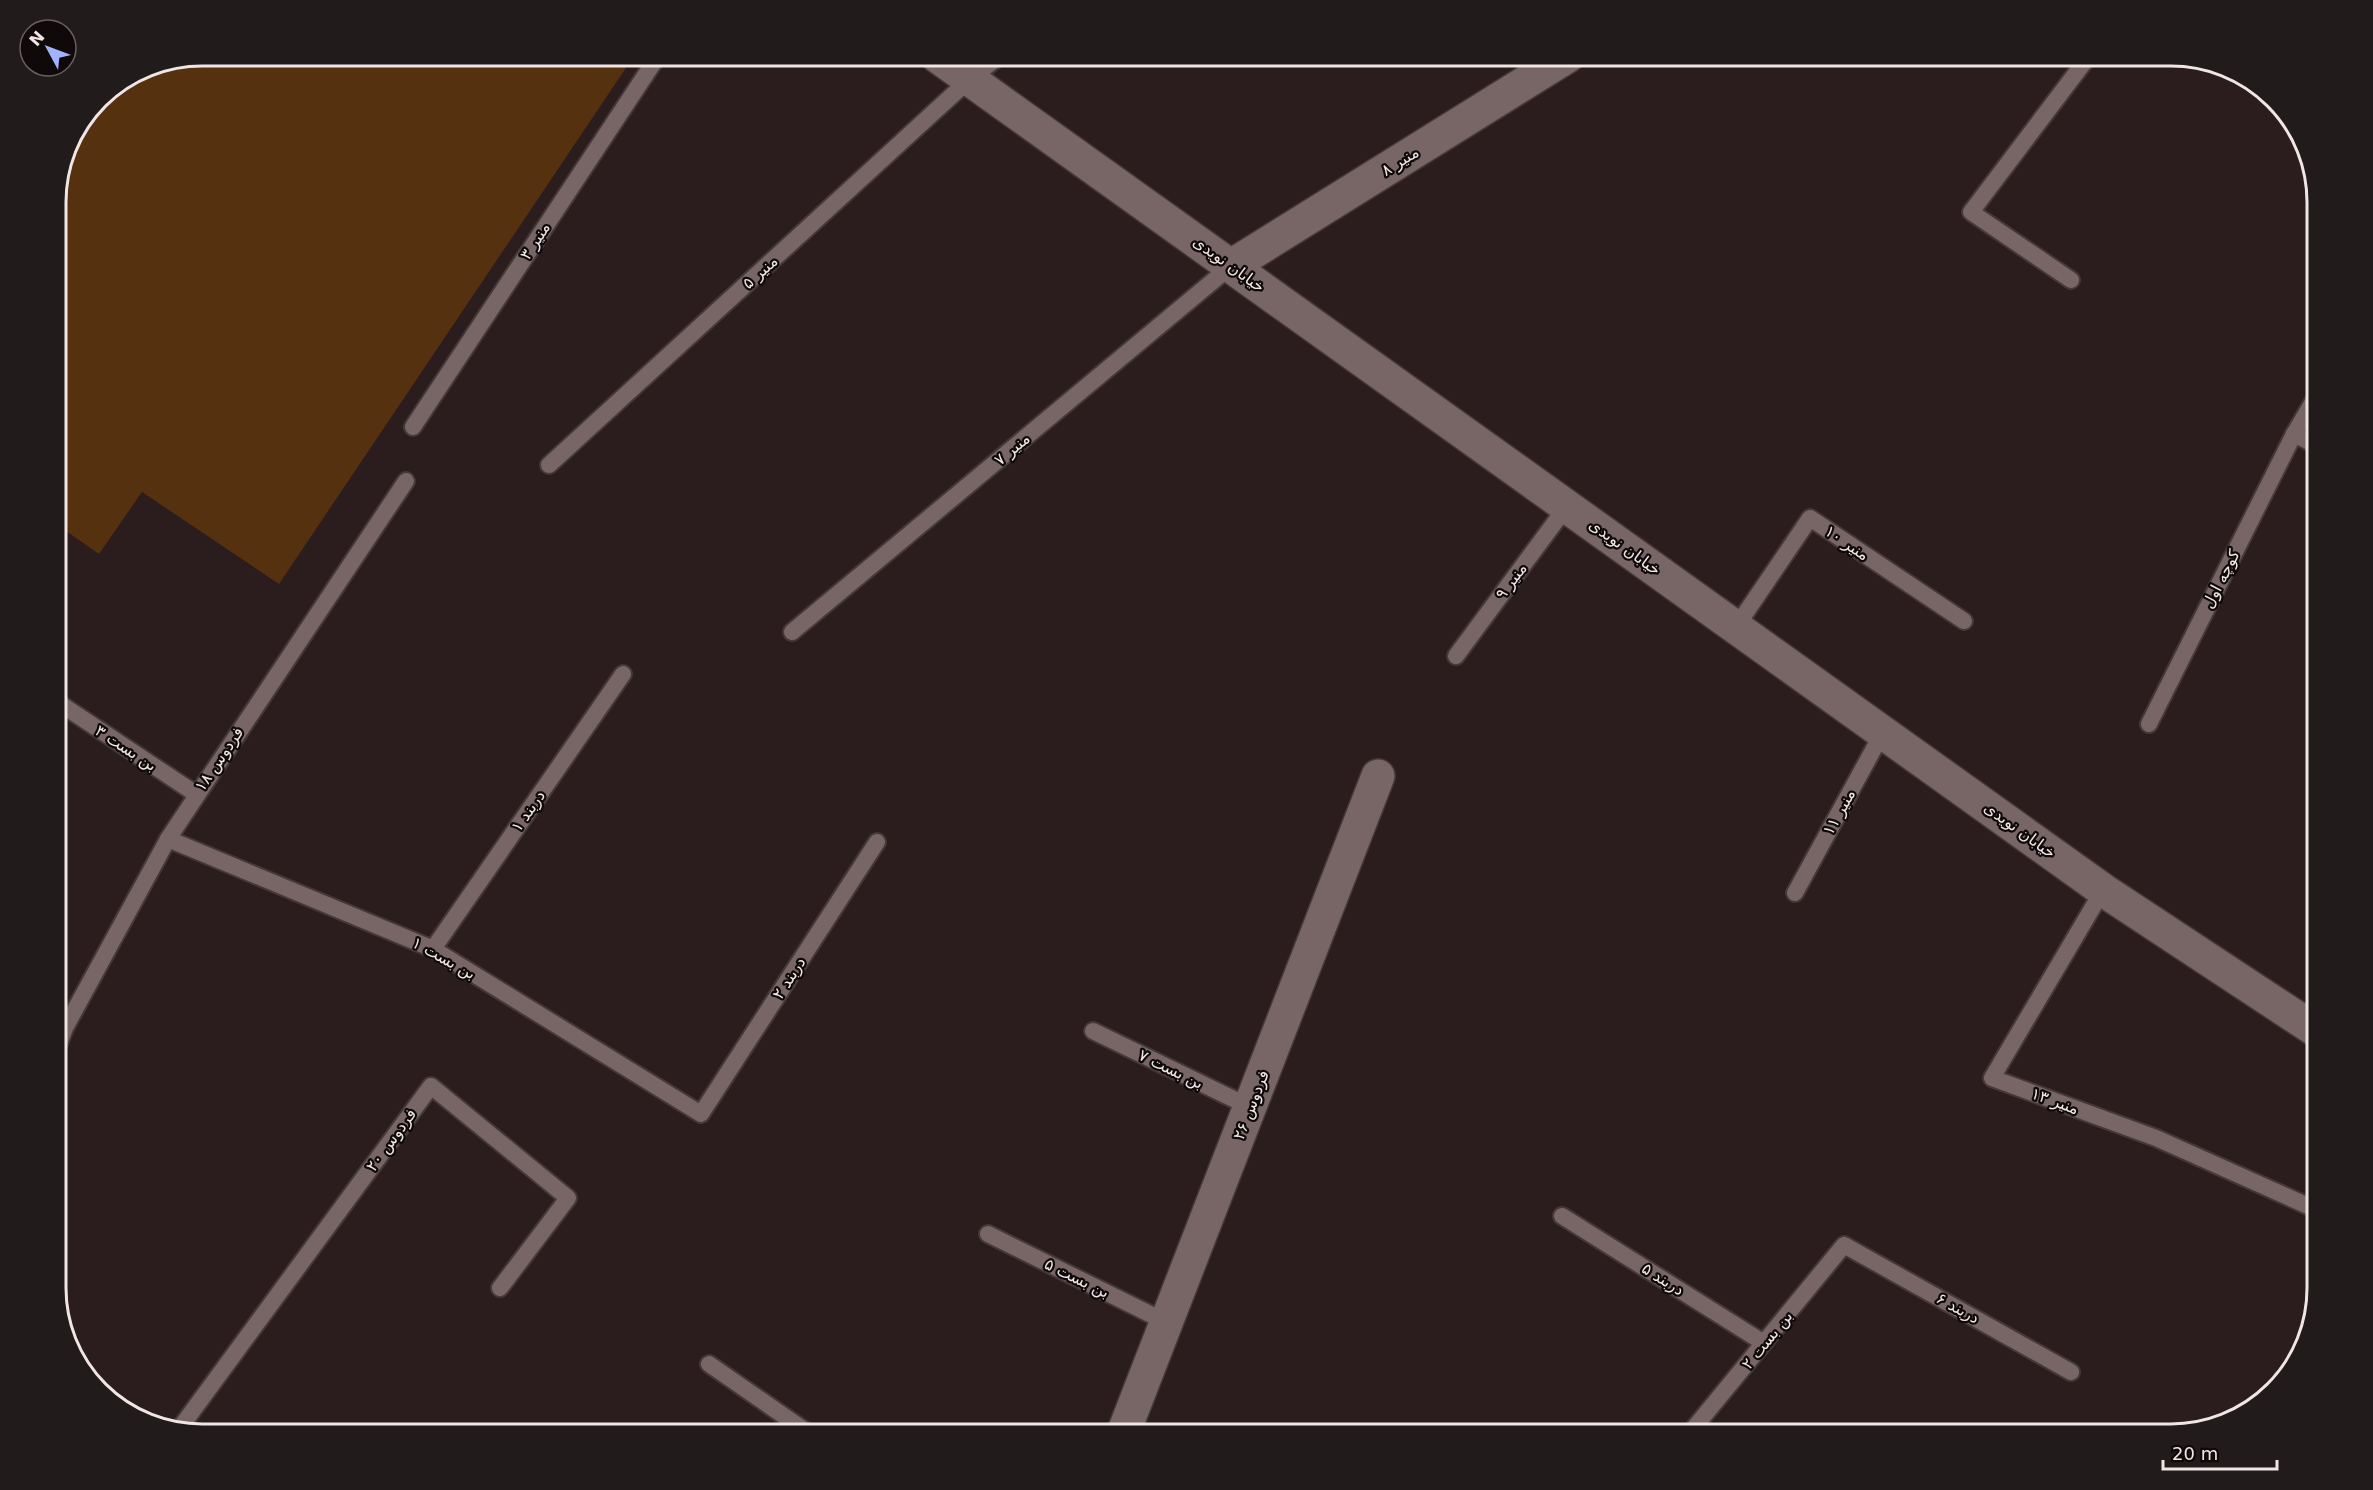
<svg xmlns="http://www.w3.org/2000/svg" width="2373" height="1490" viewBox="0 0 2373 1490" font-family="'DejaVu Sans',Vazirmatn,sans-serif">
<style>
.green{fill:#563110}
.lines{fill:none;stroke-linecap:round;stroke-linejoin:round}
.service-casing{stroke:#443838;stroke-width:20}
.minor-casing{stroke:#443838;stroke-width:36}
.service{stroke:#786666;stroke-width:16}
.minor{stroke:#786666;stroke-width:33}
.labels{text-anchor:middle;dominant-baseline:central;stroke-width:4.5;stroke-linejoin:round;paint-order:stroke}
.street-label{font-size:16px;fill:#f1e6e6;stroke:#0f0909}
.rim{fill:none;stroke:#f1e6e6;stroke-width:3}
</style>
<rect width="100%" height="100%" fill="#2b1c1d"/>
<polygon class="green" points="202,56 634,56 279,584 142,492 99,554 56,524 56,193 67,145 99,98 146,67"/>
<g class="lines">
<defs>
<g id="service">
<polyline points="2071,280 1971,212 2089,56"/>
<polyline points="413,427 658,56"/>
<polyline points="2294,434 2317,446"/>
<polyline points="549,465 970,79 1000,56"/>
<polyline points="1736,627 1810,518 1964,621"/>
<polyline points="792,632 1231,266"/>
<polyline points="1456,656 1567,506"/>
<polyline points="56,701 196,794"/>
<polyline points="2149,724 2294,434 2317,395"/>
<polyline points="168,839 433,949 701,1114 877,842"/>
<polyline points="2103,890 1992,1078 2156,1138 2317,1210"/>
<polyline points="1795,893 1883,732"/>
<polyline points="433,949 623,674"/>
<polyline points="1093,1031 1250,1107"/>
<polyline points="56,1051 65,1028 168,839 406,481"/>
<polyline points="1562,1216 1764,1343"/>
<polyline points="988,1234 1166,1322"/>
<polyline points="709,1364 810,1434"/>
<polyline points="2282,1379 2283,1379"/>
<polyline points="180,1428 431,1086 568,1198 500,1288"/>
<polyline points="1689,1434 1844,1245 2071,1372"/>
</g>
<g id="minor">
<polyline points="937,56 2103,890 2317,1031"/>
<polyline points="1231,266 1568,56"/>
<polyline points="1123,1434 1378,776"/>
</g>
</defs>
<use href="#service" class="service-casing"/>
<use href="#minor" class="minor-casing"/>
<use href="#service" class="service"/>
<use href="#minor" class="minor"/>
</g>
<g class="labels">
<g class="street-label">
<text transform="translate(1400 161) rotate(-32)">منیر ۸</text>
<text transform="translate(535 241) rotate(-57)">منیر ۳</text>
<text transform="translate(1229 264) rotate(36)">خیابان نویدی</text>
<text transform="translate(760 272) rotate(-42)">منیر ۵</text>
<text transform="translate(1012 449) rotate(-40)">منیر ۷</text>
<text transform="translate(1847 543) rotate(34)">منیر ۱۰</text>
<text transform="translate(1625 547) rotate(36)">خیابان نویدی</text>
<text transform="translate(2221 579) rotate(-63)">کوچه اول</text>
<text transform="translate(1511 581) rotate(-53)">منیر ۹</text>
<text transform="translate(126 748) rotate(33)">بن بست ۳</text>
<text transform="translate(219 759) rotate(-56)">فردوس ۱۸</text>
<text transform="translate(528 811) rotate(-55)">دربند ۱</text>
<text transform="translate(1839 812) rotate(-61)">منیر ۱۱</text>
<text transform="translate(2020 830) rotate(36)">خیابان نویدی</text>
<text transform="translate(444 958) rotate(29)">بن بست ۱</text>
<text transform="translate(789 978) rotate(-57)">دربند ۲</text>
<text transform="translate(1171 1069) rotate(26)">بن بست ۷</text>
<text transform="translate(2055 1101) rotate(20)">منیر ۱۳</text>
<text transform="translate(1251 1105) rotate(-69)">فردوس ۲۶</text>
<text transform="translate(391 1140) rotate(-54)">فردوس ۲۰</text>
<text transform="translate(1077 1278) rotate(26)">بن بست ۵</text>
<text transform="translate(1663 1279) rotate(32)">دربند ۵</text>
<text transform="translate(1958 1308) rotate(29)">دربند ۶</text>
<text transform="translate(1767 1340) rotate(-51)">بن بست ۲</text>
</g>
</g>
<path d="M0 0H2373V1490H0ZM202 66H2171A136 136 0 0 1 2307 202V1288A136 136 0 0 1 2171 1424H202A136 136 0 0 1 66 1288V202A136 136 0 0 1 202 66Z" fill="#211b1b" fill-rule="evenodd"/>
<path class="rim" d="M202 66H2171A136 136 0 0 1 2307 202V1288A136 136 0 0 1 2171 1424H202A136 136 0 0 1 66 1288V202A136 136 0 0 1 202 66Z"/>
<g transform="translate(48 48) rotate(311)"><circle r="28" fill="#0f0909" stroke="#696161" stroke-width="1.5"/>
<path d="M0-4.5L10 22L0 15L-10 22Z" fill="#a1b3fd"/>
<text y="-9" font-size="16" font-weight="bold" text-anchor="middle" fill="#f1e6e6">N</text>
</g>
<path d="M2163 1460v9h114v-9" fill="none" stroke="#f1e6e6" stroke-width="3"/>
<text x="2172" y="1460" font-size="18" fill="#f1e6e6" stroke="#0f0909" stroke-width="4.5" paint-order="stroke">20 m</text>
</svg>
